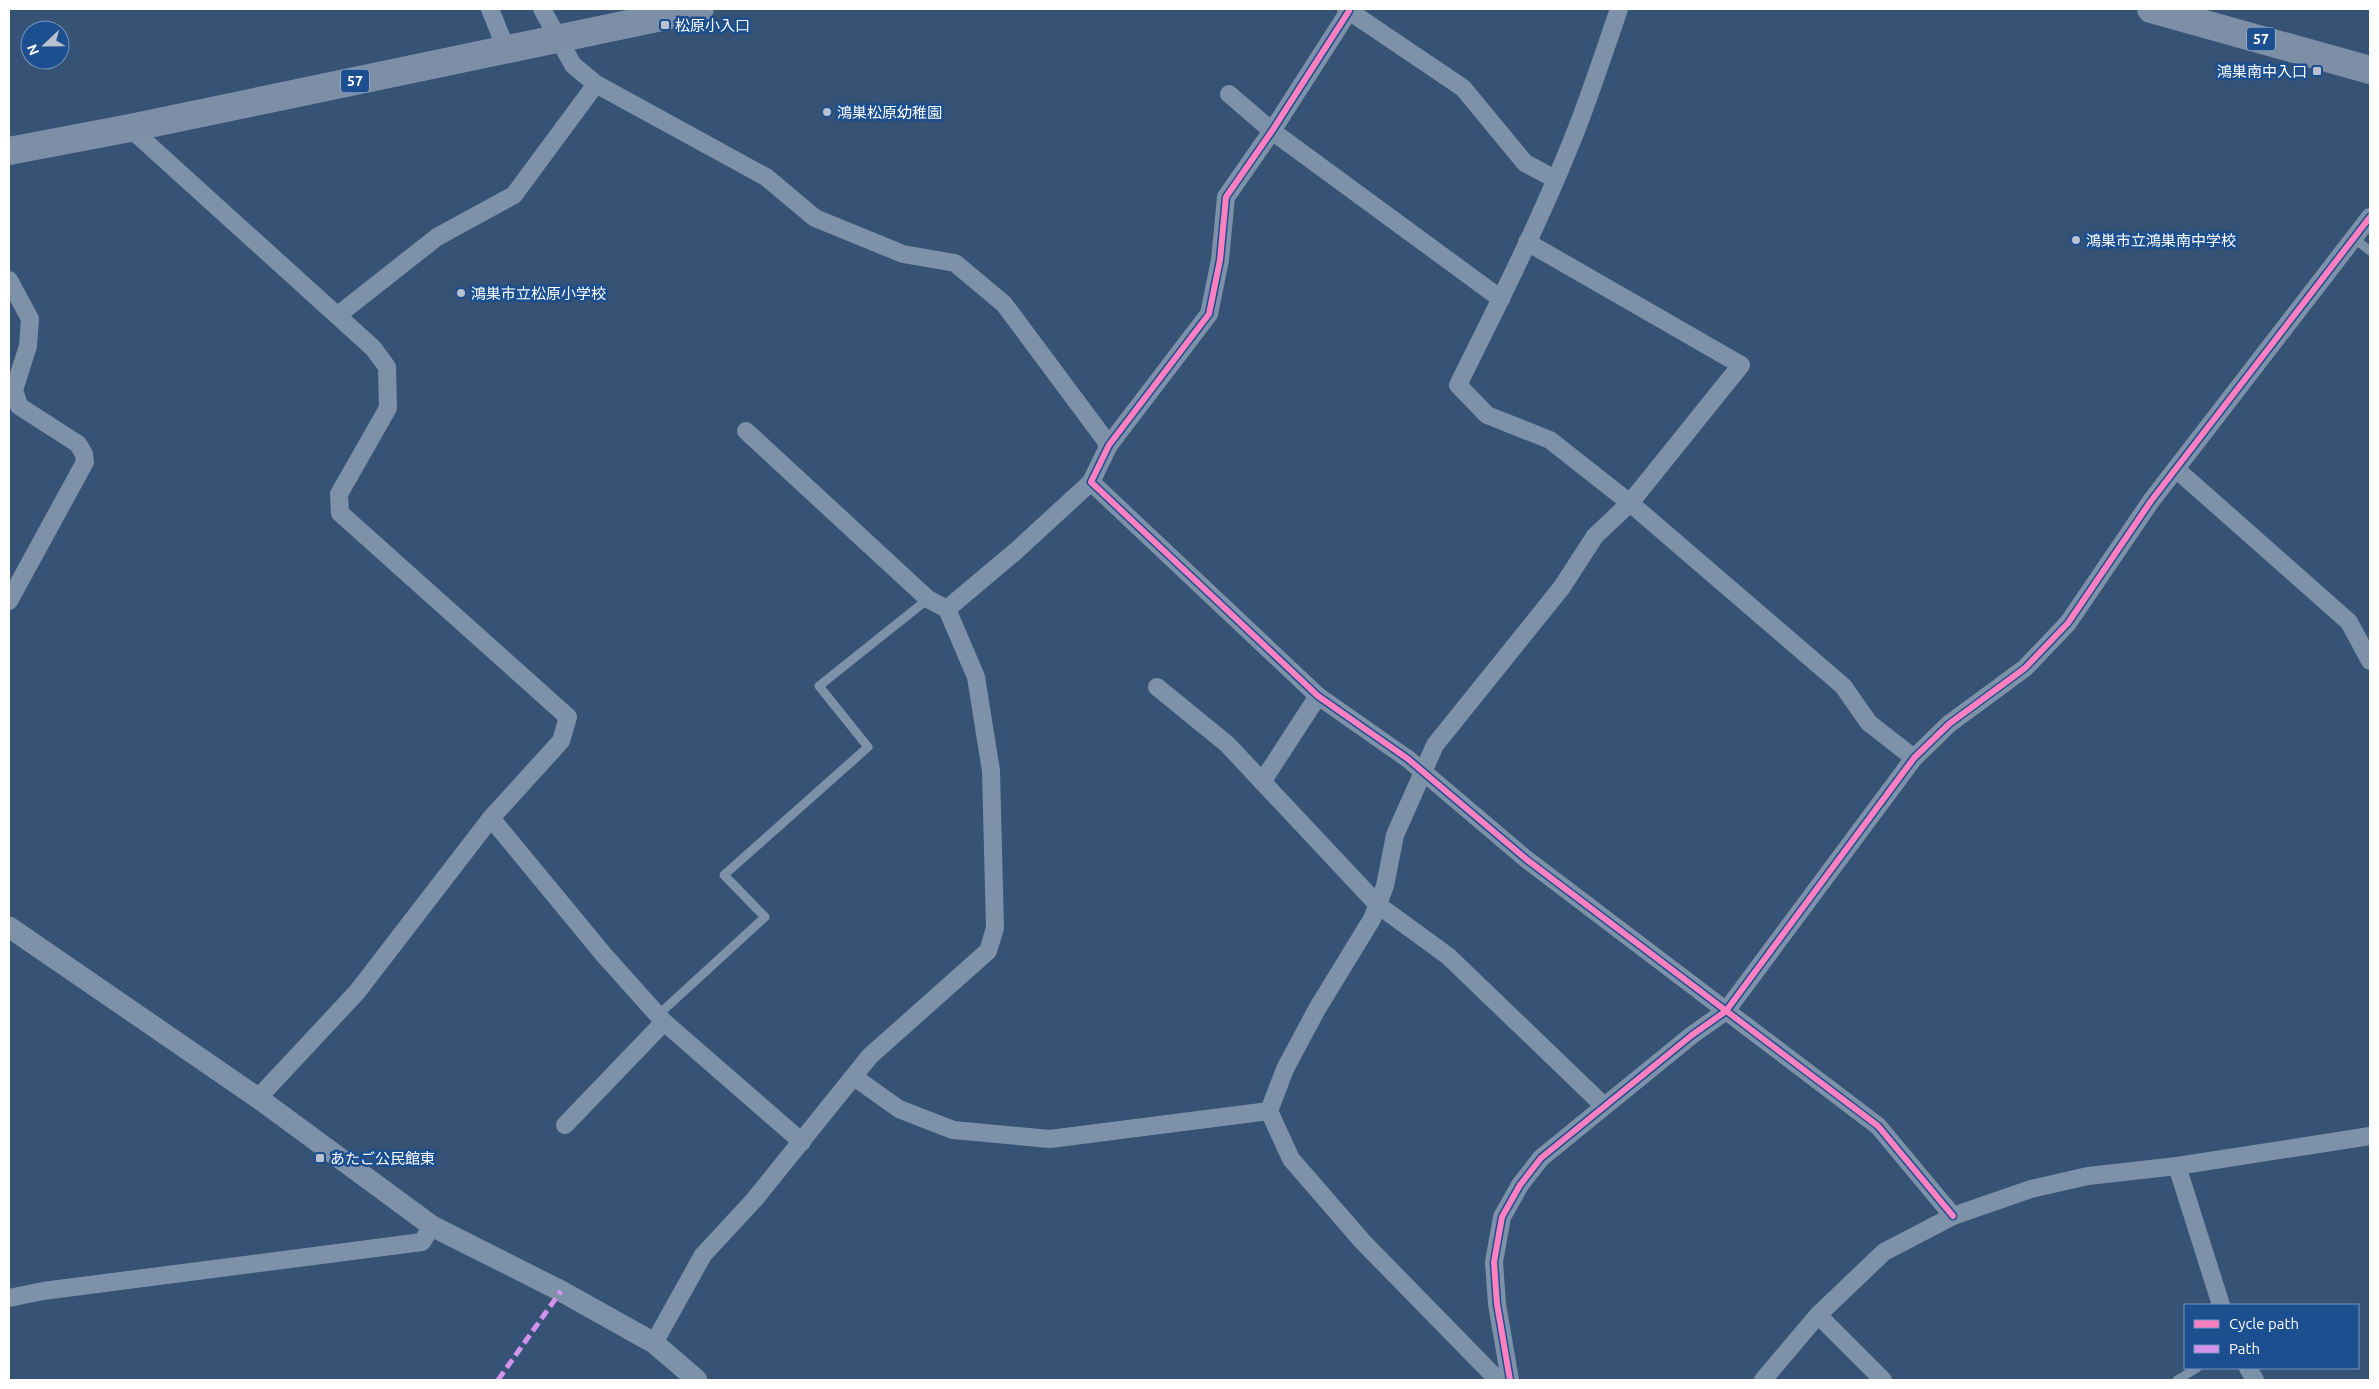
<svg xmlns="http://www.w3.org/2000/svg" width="2379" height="1389" viewBox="0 0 2379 1389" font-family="Ubuntu,'Noto Sans JP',sans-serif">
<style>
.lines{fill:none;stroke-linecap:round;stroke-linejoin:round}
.service{stroke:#7d92a8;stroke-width:9}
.minor{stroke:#7d92a8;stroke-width:18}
.tertiary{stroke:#7d92a8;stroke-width:21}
.primary{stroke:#7d8ea7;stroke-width:28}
.quiet{stroke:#d193ec;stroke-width:5;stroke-dasharray:10 5;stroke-linecap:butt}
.cycleway-casing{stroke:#1b4f8f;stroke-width:9}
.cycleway{stroke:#ff80c0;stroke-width:6}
.poi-dot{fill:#b9c2ce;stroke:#1b4f8f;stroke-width:2}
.labels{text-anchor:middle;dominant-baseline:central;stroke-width:5;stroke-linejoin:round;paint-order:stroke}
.shield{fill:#1b4f8f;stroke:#bbcadd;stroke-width:1}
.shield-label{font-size:14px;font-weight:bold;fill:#fff}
.poi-label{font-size:15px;fill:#fff;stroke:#1b4f8f;text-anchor:start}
</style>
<rect width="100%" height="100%" fill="#365274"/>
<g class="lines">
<g class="service">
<polyline points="2355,239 2370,251"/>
<polyline points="658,1015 765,917 724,875 868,747 819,686 928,599"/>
<polyline points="2177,1380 2197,1368"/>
</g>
<g class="minor">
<polyline points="490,9 506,49"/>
<polyline points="542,9 573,65 596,84 766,177 815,218 903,254 955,263 1004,304 1109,445"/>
<polyline points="1346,9 1463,88 1525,163 1555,179"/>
<path d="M1619,9C1606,47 1593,86 1579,123C1544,213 1501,299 1458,385L1487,415L1550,440L1630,503L1843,686L1869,723L1914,758"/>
<polyline points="1349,11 1272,131 1226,197 1220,260 1209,314 1109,445 1091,482 1318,696 1408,759 1526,859 1878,1126 1953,1216"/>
<polyline points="1229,94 1272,131 1501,299"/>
<polyline points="130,128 373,348 387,367 388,408 339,494 340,513 568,717 561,741 491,818 357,992 258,1098"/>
<polyline points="9,280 30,319 28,346 14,390 19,406 78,444 84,454 85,462 9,601"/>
<polyline points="338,315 437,237 514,195 596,84"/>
<polyline points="746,431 928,599 947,609 1016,551 1091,482"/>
<polyline points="2176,469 2349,622 2370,661"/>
<polyline points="1157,687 1227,744 1378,905 1448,956 1604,1106"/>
<polyline points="1262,782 1318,696"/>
<polyline points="491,818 604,955 664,1022 802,1142"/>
<polyline points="854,1077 899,1109 953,1130 1050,1139 1269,1111"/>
<polyline points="565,1125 664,1022"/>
<polyline points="2177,1166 2221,1305"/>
<polyline points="9,1298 43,1291 422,1242 432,1226"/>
<polyline points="1818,1315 1883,1380"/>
<polyline points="654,1343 703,1255 754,1200 870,1056 988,951 995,928 991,771 976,677 947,609"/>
<polyline points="2248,1368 2255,1380"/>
<polyline points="1498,1380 1363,1242 1291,1159 1269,1111 1285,1069 1317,1009 1372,919 1385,886 1395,835 1435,745 1562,587 1595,536 1630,503 1741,365 1527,242"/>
<polyline points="1510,1380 1497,1304 1494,1262 1502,1217 1520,1185 1541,1158 1692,1035 1726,1011 1914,758 1949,724 2025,668 2068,623 2151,501 2370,217"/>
<polyline points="1763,1380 1818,1315 1884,1252 1953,1216 2031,1189 2088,1176 2177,1166 2370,1136"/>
</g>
<polyline class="tertiary" points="9,927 258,1098 432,1226 561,1291 654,1343 697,1380"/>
<g class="primary">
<polyline points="2151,9 2370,70"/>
<polyline points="9,151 130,128 700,9"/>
</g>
<polyline class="quiet" points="498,1380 561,1291"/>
<defs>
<g id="cycleway">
<polyline points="1349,11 1272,131 1226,197 1220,260 1209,314 1109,445 1091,482 1318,696 1408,759 1526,859 1878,1126 1953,1216"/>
<polyline points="1510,1380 1497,1304 1494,1262 1502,1217 1520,1185 1541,1158 1692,1035 1726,1011 1914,758 1949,724 2025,668 2068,623 2151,501 2370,217"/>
</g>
</defs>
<use href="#cycleway" class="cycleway-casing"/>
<use href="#cycleway" class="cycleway"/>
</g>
<g class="poi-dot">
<rect x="660" y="20" width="10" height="10" rx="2.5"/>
<rect x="2312" y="66" width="10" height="10" rx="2.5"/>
<circle cx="827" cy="112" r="5"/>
<circle cx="2076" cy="240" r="5"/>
<circle cx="461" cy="293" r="5"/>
<rect x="315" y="1153" width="10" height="10" rx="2.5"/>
</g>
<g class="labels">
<g class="shield">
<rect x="2247" y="27.5" width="28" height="23" rx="4"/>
<rect x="341" y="69.5" width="28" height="23" rx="4"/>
</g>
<g class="shield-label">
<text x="2261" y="39">57</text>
<text x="355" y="81">57</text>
</g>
<g class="poi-label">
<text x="675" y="25">松原小入口</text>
<text x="2307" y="71" text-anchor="end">鴻巣南中入口</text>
<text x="837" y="112">鴻巣松原幼稚園</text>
<text x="2086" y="240">鴻巣市立鴻巣南中学校</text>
<text x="471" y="293">鴻巣市立松原小学校</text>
<text x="330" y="1158">あたご公民館東</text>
</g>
</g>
<rect width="2379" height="1389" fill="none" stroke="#ffffff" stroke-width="20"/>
<rect x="2184" y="1304" width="175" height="65" fill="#1b4f8f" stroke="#7695bc"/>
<rect x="2194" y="1320" width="25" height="8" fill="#ff80c0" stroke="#7695bc"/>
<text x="2229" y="1329" font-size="15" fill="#ffffff">Cycle path</text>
<rect x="2194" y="1345" width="25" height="8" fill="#d193ec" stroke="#7695bc"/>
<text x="2229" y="1354" font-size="15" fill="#ffffff">Path</text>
<g transform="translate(45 45) rotate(248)"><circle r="24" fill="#1b4f8f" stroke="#7695bc"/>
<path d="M0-4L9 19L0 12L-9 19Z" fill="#b9c2ce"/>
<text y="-8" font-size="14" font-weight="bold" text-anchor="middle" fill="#ffffff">N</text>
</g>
</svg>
